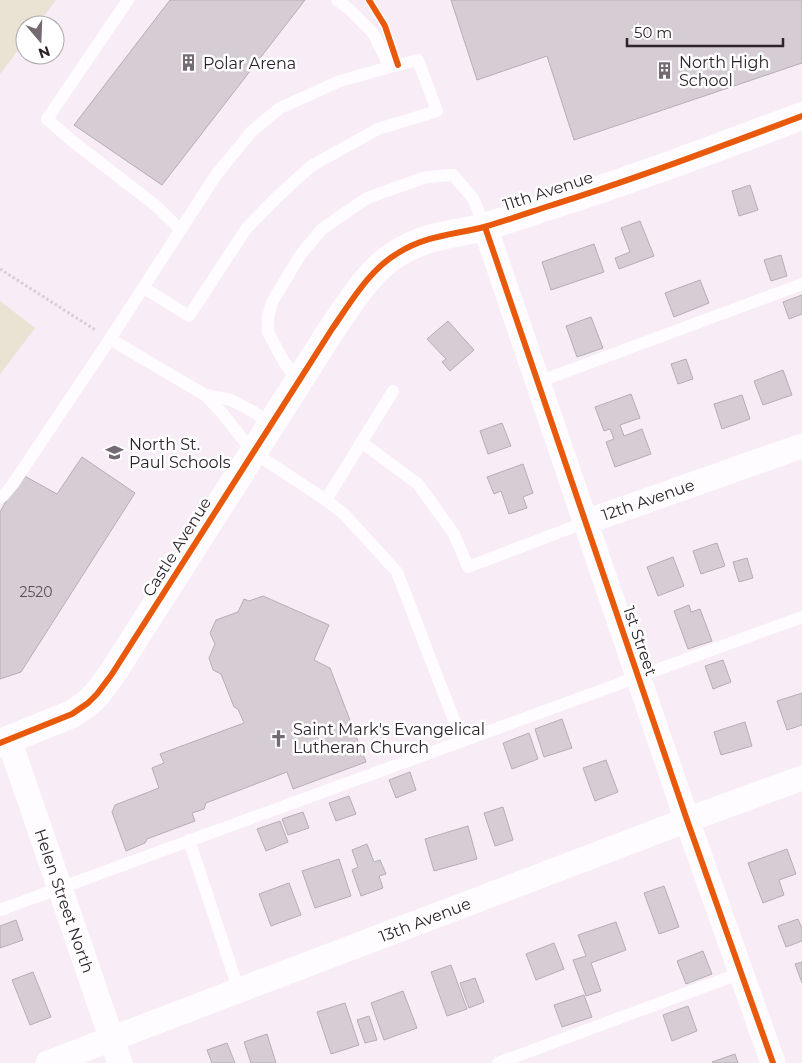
<svg xmlns="http://www.w3.org/2000/svg" width="802" height="1063" viewBox="0 0 802 1063" font-family="Montserrat,sans-serif">
<style>
.green{fill:#eae2d2}
.building{fill:#d6ccd4;stroke:#b7aeb5}
.lines{fill:none;stroke-linecap:round;stroke-linejoin:round}
.path{stroke:#d5d0d3;stroke-width:3;stroke-dasharray:2.5 2.5;stroke-linecap:butt}
.lane{stroke:#fefcfe;stroke-width:12}
.street{stroke:#fefcfe;stroke-width:25}
.secondary{stroke:#fefcfe;stroke-width:28}
.cycleway-casing{stroke:#fff;stroke-width:9}
.cycleway{stroke:#e8590c;stroke-width:6}
.labels{text-anchor:middle;dominant-baseline:central;stroke-width:5;stroke-linejoin:round;paint-order:stroke}
.number-label{font-size:14px;fill:#574e55}
.poi-label{font-size:16px;fill:#2d242b;stroke:#fff;text-anchor:start}
.street-label{font-size:16px;fill:#2d242b;stroke:#fff}
</style>
<rect width="100%" height="100%" fill="#f8ecf6"/>
<g class="green">
<polygon points="0,0 56,0 37,25 25,25 25,41 0,74"/>
<polygon points="0,301 35,328 0,374"/>
</g>
<g class="building">
<polygon points="170,0 305,0 162,185 74,125"/>
<polygon points="451,0 802,0 802,63 574,140 547,56 477,80"/>
<polygon points="750,185 758,210 739,216 732,191"/>
<polygon points="640,221 654,256 619,269 615,258 630,252 621,228"/>
<polygon points="594,244 604,272 551,290 542,262"/>
<polygon points="781,255 787,276 771,281 764,260"/>
<polygon points="700,280 709,303 674,317 665,293"/>
<polygon points="802,295 802,314 789,319 783,302"/>
<polygon points="591,317 603,348 577,357 566,326"/>
<polygon points="448,321 474,350 450,371 442,362 446,359 427,339"/>
<polygon points="686,359 693,379 678,384 671,364"/>
<polygon points="783,370 792,395 763,405 754,381"/>
<polygon points="631,394 640,418 620,425 624,436 642,429 651,454 615,467 606,442 614,439 610,429 604,431 595,407"/>
<polygon points="742,395 750,419 722,429 714,404"/>
<polygon points="502,423 511,446 488,454 480,431"/>
<polygon points="82,457 135,493 21,672 0,679 0,512 21,474 57,494"/>
<polygon points="523,464 533,493 523,497 527,508 509,514 501,491 494,494 487,477"/>
<polygon points="717,543 725,566 701,574 693,551"/>
<polygon points="673,557 684,586 658,596 647,567"/>
<polygon points="747,558 753,578 739,582 733,562"/>
<polygon points="263,596 329,625 314,660 330,668 366,762 293,789 287,772 206,803 204,809 192,813 195,821 147,839 145,843 126,851 112,812 115,805 159,788 152,768 164,763 160,754 244,723 238,709 234,707 221,674 213,670 209,658 215,644 210,633 216,620 238,612 244,599 249,601"/>
<polygon points="689,605 691,612 700,609 712,641 688,649 674,611"/>
<polygon points="723,660 731,682 713,689 705,666"/>
<polygon points="802,693 802,725 787,730 777,701"/>
<polygon points="562,719 572,748 544,757 535,729"/>
<polygon points="745,722 752,746 721,755 714,732"/>
<polygon points="529,733 538,759 512,769 503,743"/>
<polygon points="606,760 618,792 595,801 583,768"/>
<polygon points="410,772 416,790 396,798 389,780"/>
<polygon points="349,796 356,814 336,821 329,803"/>
<polygon points="503,807 513,840 495,846 484,813"/>
<polygon points="303,812 309,828 288,835 282,819"/>
<polygon points="280,821 288,842 266,851 257,829"/>
<polygon points="468,826 477,859 434,871 425,839"/>
<polygon points="367,844 374,862 380,860 386,874 379,876 383,888 361,896 352,870 358,867 352,850"/>
<polygon points="787,849 796,874 779,880 784,895 763,903 748,863"/>
<polygon points="339,859 351,896 315,908 302,871"/>
<polygon points="289,883 301,915 271,926 259,894"/>
<polygon points="664,886 679,927 659,934 644,893"/>
<polygon points="798,919 802,929 802,941 786,947 778,926"/>
<polygon points="16,920 23,940 0,948 0,926"/>
<polygon points="616,922 626,950 591,963 601,991 586,996 573,960 586,956 578,935"/>
<polygon points="554,943 564,969 536,980 526,954"/>
<polygon points="703,951 712,974 686,984 677,961"/>
<polygon points="802,962 802,983 795,964"/>
<polygon points="451,965 467,1009 447,1016 431,972"/>
<polygon points="33,972 51,1017 30,1025 12,980"/>
<polygon points="475,978 484,1002 469,1008 460,983"/>
<polygon points="403,991 417,1028 384,1040 371,1003"/>
<polygon points="584,995 592,1017 562,1027 554,1005"/>
<polygon points="345,1003 359,1045 331,1054 317,1012"/>
<polygon points="688,1006 697,1031 672,1041 663,1015"/>
<polygon points="369,1016 377,1040 365,1043 357,1020"/>
<polygon points="267,1034 276,1063 251,1063 244,1042"/>
<polygon points="227,1043 235,1063 212,1063 207,1050"/>
<polygon points="735,1054 738,1063 713,1063 712,1062"/>
</g>
<g class="lines">
<polyline class="path" points="0,269 97,331"/>
<g class="lane">
<polyline points="128,0 47,119 71,140 155,205 181,230"/>
<polyline points="337,0 349,9 373,33 390,67"/>
<polyline points="110,339 205,395 222,413 253,452 326,500 344,514 397,572 462,741"/>
<polyline points="298,382 284,362 268,332 268,317 272,302 301,254 322,229 367,198 426,177 453,175 473,198 485,227"/>
<polyline points="538,382 802,284"/>
<polyline points="205,395 231,400 252,411 271,424"/>
<polyline points="361,442 418,484 454,534 468,567 586,522"/>
<polyline points="0,497 3,496 13,484 110,339 216,175 252,131 280,108 340,81 390,67 418,60 437,111 378,129 311,166 275,199 246,229 189,316 144,288"/>
<polyline points="326,500 393,391"/>
<polyline points="189,840 239,991"/>
<polyline points="0,910 802,617"/>
<polyline points="498,1063 741,973"/>
</g>
<g class="street">
<polyline points="485,227 687,820 773,1063"/>
<polyline points="586,522 802,446"/>
<polyline points="9,740 120,1063"/>
<polyline points="48,1063 687,820 802,778"/>
</g>
<path class="secondary" d="M0,743L72,714L88,703L97,694L112,674L332,329C351,302 369,270 398,253C427,235 453,235 484,227C505,221 525,214 546,207C632,180 717,148 802,116"/>
<defs>
<g id="cycleway">
<polyline points="369,0 385,26 398,65"/>
<polyline points="485,227 687,820 773,1063"/>
<path d="M0,743L72,714L88,703L97,694L112,674L332,329C351,302 369,270 398,253C427,235 453,235 484,227C505,221 525,214 546,207C632,180 717,148 802,116"/>
</g>
</defs>
<use href="#cycleway" class="cycleway-casing"/>
<use href="#cycleway" class="cycleway"/>
</g>
<defs>
<symbol id="building-bare" viewBox="-9 -9 18 18"><path d="M-4-6H4V6H1V3H-1V6H-4ZM-2.5-4.3h1.7v1.8h-1.7ZM.8-4.3h1.7v1.8H.8ZM-2.5-1h1.7V.8h-1.7ZM.8-1h1.7V.8H.8Z" fill="#746a72" stroke="#fff" stroke-width="2.5" paint-order="stroke"/></symbol>
<symbol id="school-bare" viewBox="-9 -9 18 18"><path d="M0-5L7-2L0 1L-7-2ZM-4 1L0 2.5L4 1V4Q0 6-4 4Z" fill="#746a72" stroke="#fff" stroke-width="2.5" paint-order="stroke"/></symbol>
<symbol id="church-bare" viewBox="-9 -9 18 18"><path d="M-1.2-6h2.4v3.5h3.3v2.4h-3.3V6h-2.4V-.1h-3.3v-2.4h3.3Z" fill="#746a72" stroke="#fff" stroke-width="2.5" paint-order="stroke"/></symbol>
</defs>
<g fill-rule="evenodd">
<use href="#building-bare" x="176" y="50" width="25" height="25"/>
<use href="#building-bare" x="652" y="58" width="25" height="25"/>
<use href="#school-bare" x="102" y="440" width="25" height="25"/>
<use href="#church-bare" x="266" y="726" width="25" height="25"/>
</g>
<g class="labels">
<g class="number-label">
<text x="36" y="592">2520</text>
</g>
<g class="poi-label">
<text x="679" y="62">North High<tspan x="679" dy="18">School</tspan></text>
<text x="203" y="63">Polar Arena</text>
<text x="129" y="444">North St.<tspan x="129" dy="18">Paul Schools</tspan></text>
<text x="293" y="729">Saint Mark's Evangelical<tspan x="293" dy="18">Lutheran Church</tspan></text>
</g>
<g class="street-label">
<text transform="translate(548 191) rotate(-18)">11th Avenue</text>
<text transform="translate(648 500) rotate(-19)">12th Avenue</text>
<text transform="translate(177 547) rotate(-58)">Castle Avenue</text>
<text transform="translate(640 641) rotate(71)">1st Street</text>
<text transform="translate(64 901) rotate(71)">Helen Street North</text>
<text transform="translate(425 920) rotate(-21)">13th Avenue</text>
</g>
</g>
<g transform="translate(40 40) rotate(161)"><circle r="24" fill="#ffffff" stroke="#aba7aa"/>
<path d="M0-4L9 19L0 12L-9 19Z" fill="#746a72"/>
<text y="-8" font-size="14" font-weight="bold" text-anchor="middle" fill="#2d242b">N</text>
</g>
<path d="M627 38v8h156v-8" fill="none" stroke="#2d242b" stroke-width="2.5"/>
<text x="634" y="38" font-size="15" fill="#2d242b" stroke="#ffffff" stroke-width="4" paint-order="stroke">50 m</text>
</svg>
